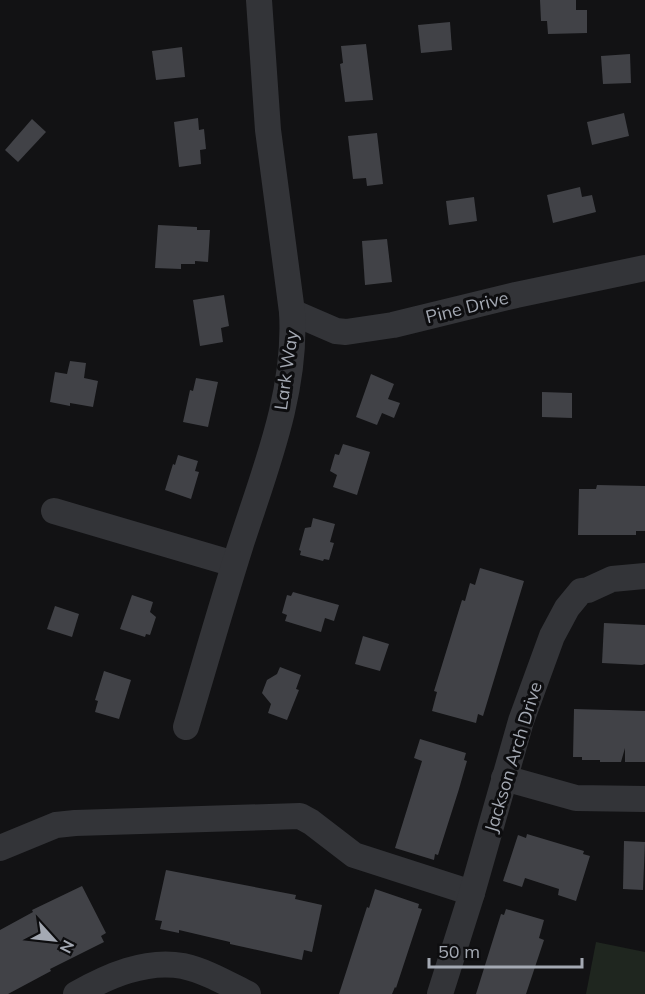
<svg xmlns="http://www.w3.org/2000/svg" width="645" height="994" viewBox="0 0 645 994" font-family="Mulish,sans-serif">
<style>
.green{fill:#1f261f}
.building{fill:#414247}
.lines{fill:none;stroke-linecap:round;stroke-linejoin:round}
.minor{stroke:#333438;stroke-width:26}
.labels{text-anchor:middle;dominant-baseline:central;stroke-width:6;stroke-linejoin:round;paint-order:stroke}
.street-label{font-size:18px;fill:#a4a9b3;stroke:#0d0d0f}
</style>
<rect width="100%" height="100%" fill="#121214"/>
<polygon class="green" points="596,942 645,952 645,994 586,994"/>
<g class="building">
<polygon points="540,0 576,0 576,10 587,10 587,33 548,34 547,21 541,21"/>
<polygon points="450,22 452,50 421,53 418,25"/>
<polygon points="366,44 373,100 345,102 340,64 343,63 341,46"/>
<polygon points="182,47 185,77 156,80 152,51"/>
<polygon points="630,54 631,83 603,84 601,56"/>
<polygon points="624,113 629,136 592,145 587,122"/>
<polygon points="198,118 199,130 204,129 206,149 200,150 201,164 179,167 174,122"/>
<polygon points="32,119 46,132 18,162 5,150"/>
<polygon points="377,133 383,184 367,186 366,178 353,179 348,136"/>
<polygon points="580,187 582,197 592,195 596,212 553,223 547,195"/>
<polygon points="474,197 477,221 449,225 446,201"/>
<polygon points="158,225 197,227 197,230 210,230 208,262 195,261 195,264 181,264 181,269 155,268"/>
<polygon points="387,239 392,282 365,285 362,241"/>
<polygon points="224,295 229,326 221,328 223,342 200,346 193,300"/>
<polygon points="70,361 86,363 84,378 98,381 93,407 70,403 70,406 50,402 55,372 67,374"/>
<polygon points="371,374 394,384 388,399 400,403 394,418 382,413 377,425 356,417"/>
<polygon points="196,378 218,382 208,427 183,422 190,390 193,391"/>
<polygon points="542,392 572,393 572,418 542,417"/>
<polygon points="343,444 370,452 357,495 333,487 337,475 330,471 335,454 339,455"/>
<polygon points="178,455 198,461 195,471 199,472 191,499 165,490 173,464 175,465"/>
<polygon points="597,485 645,486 645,531 636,531 636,535 578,535 579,489 596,489"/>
<polygon points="313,518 335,524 330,542 334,543 329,560 324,559 323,561 300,555 301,551 299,550 305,528 311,527"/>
<polygon points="480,568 524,581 483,716 478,714 476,723 432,711 437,692 434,691 462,600 465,601 470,583 475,585"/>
<polygon points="293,592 339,605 334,621 325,618 321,632 285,621 287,615 282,613 287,595 291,596"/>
<polygon points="132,595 153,602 150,612 156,617 150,635 146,634 145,637 120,629"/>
<polygon points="55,606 79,614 72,637 47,629"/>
<polygon points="604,623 645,625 645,664 642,665 602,663"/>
<polygon points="363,636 389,644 380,671 355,664"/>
<polygon points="280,667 301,675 296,689 299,690 287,720 268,713 271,704 262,693 267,680 277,674"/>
<polygon points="104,671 131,680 119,719 95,712 98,701 95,700"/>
<polygon points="574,709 645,711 645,762 625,762 625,748 621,762 600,762 600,760 582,760 582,757 573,757"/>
<polygon points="420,739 466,753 464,760 467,761 459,789 438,855 435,854 434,860 395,848 422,761 414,758"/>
<polygon points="527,834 584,851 583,854 590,856 576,901 558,895 559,889 525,878 522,887 503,881 518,835 526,838"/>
<polygon points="624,841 645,842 643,890 623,889"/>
<polygon points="166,870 296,895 295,899 322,905 312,952 304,950 302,960 230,944 230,942 179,930 179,933 160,929 162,921 155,920"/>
<polygon points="82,886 106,933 101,936 104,942 50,969 51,971 8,994 0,994 0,930 33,912 32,910"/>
<polygon points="375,889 419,904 418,908 422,909 396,988 395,987 392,994 339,994 367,907 369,908"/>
<polygon points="506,909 544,920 539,938 544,940 526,994 476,994 501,914 504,915"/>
</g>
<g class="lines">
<g class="minor">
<polyline points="292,312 336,331 346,332 393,325 516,295 645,268"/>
<polyline points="54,511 234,564"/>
<path d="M186,727C204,667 221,607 240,547C264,472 297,393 292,312L268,130L259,0"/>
<polyline points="504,778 576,798 645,799"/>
<polyline points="0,848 56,825 75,823 300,816 311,822 354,855 472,893"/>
<path d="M76,994C108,976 146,959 183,966C206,971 228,984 248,994"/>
<polyline points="440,994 472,893 521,721 552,636 567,608 581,591 588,590 612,579 645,576"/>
</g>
</g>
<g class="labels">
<g class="street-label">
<text transform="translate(467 307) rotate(-14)">Pine Drive</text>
<text transform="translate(286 370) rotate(-82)">Lark Way</text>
<text transform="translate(513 757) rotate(-73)">Jackson Arch Drive</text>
</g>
</g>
<g transform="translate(54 940) rotate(117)" stroke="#0d0d0f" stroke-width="4.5" paint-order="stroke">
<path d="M0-4.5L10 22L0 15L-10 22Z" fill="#a4a9b3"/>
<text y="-9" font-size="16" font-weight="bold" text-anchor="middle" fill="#a4a9b3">N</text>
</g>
<path d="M429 958v9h153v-9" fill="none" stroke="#a4a9b3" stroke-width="3"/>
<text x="438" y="958" font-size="18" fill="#a4a9b3" stroke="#0d0d0f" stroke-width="4.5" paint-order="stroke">50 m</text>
</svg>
